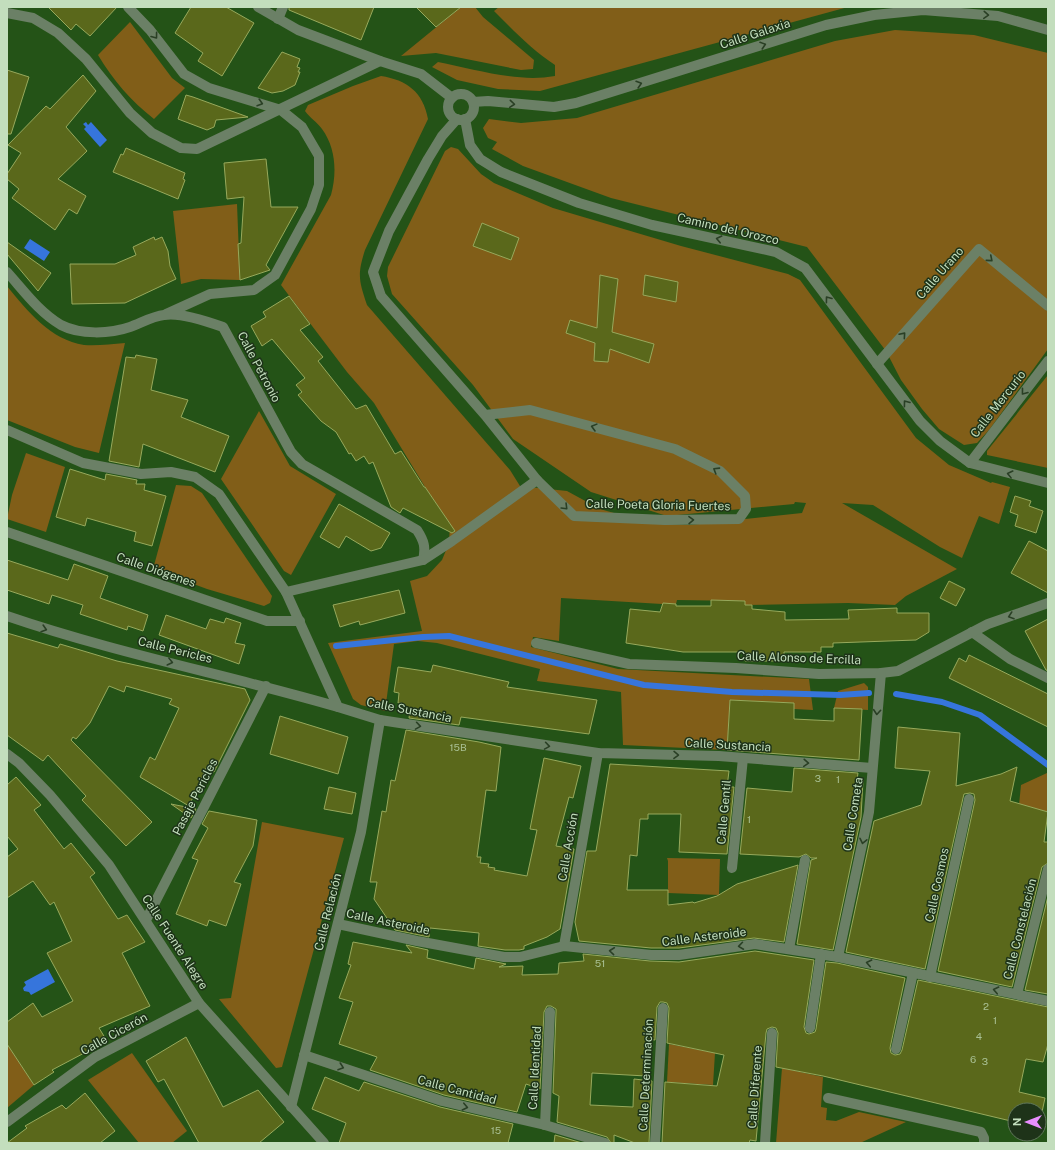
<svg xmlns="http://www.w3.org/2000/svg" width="1055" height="1150" viewBox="0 0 1055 1150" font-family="'Public Sans',sans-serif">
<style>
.green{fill:#815e18}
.water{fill:#3675dc}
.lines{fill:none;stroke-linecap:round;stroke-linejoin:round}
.stream{stroke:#3675dc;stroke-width:6}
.building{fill:#5a681b;stroke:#97a95c}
.minor{stroke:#6b8066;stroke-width:10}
.oneway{stroke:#2a3f25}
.labels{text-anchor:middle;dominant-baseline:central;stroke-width:3;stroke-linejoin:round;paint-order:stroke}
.number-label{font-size:10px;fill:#a9c094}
.street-label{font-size:12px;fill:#c3debd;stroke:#1e3319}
</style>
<rect width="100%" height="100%" fill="#245317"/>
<g class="green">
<polygon points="461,7 475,7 483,17 534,60 533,69 521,70 436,53 401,56"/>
<path d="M499,7H848L540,91L498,89L457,80L432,67L438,62C475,69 517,83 555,76V65C532,50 513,30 494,11Z"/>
<path d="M130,22L172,78L185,88L154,119C131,101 113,80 98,55Z"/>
<polygon points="895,30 974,35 1048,53 1048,349 989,430 977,443 964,445 939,429 922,409 901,380 886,351 807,247 611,198 523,166 492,149 497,142 488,138 483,128 489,119 521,123 577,118 835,41"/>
<path d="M381,76C407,80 423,92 428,119L365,250C357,275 359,281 367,305L510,470L520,486L567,491L600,509L649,523L690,525L802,513L806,503L795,502L794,504L667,516L591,492L513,439L473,385L392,294L387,276L388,267L445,151L451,147L458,149L481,174L494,183L553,208L681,246L788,274L800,280L916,438L949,465L991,483L992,482L1010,487L999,524L979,516L962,558L940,547L873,505L842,503L957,569L906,596L895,605L848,603L745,605V601L677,600L676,604H662L561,598L559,641L533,637L531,647L618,669L809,679L813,710L794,709L793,703L730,700L727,750L623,745L621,692L537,681L540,669L437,643L418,641L394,644L385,711L361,705L353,699L328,643L422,631L410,581L427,576L442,560L449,543L450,524L425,487L374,403L347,372L281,285L331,195C337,173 336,148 322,129C317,122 310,118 305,111L308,105L353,86Z"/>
<polygon points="237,204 240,280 201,279 181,284 173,211"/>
<path d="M7,286C27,311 51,340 84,345C98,346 111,344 125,343L99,453L75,447L7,420Z"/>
<polygon points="1048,375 1048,468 987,455 987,451"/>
<polygon points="259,411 290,466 336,494 291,575 284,571 221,479"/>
<polygon points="26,453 65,467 46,532 7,519 12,495"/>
<polygon points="176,485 191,486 202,493 272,596 270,603 264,606 207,589 153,569"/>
<polygon points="864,683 868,687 868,710 834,708 838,691"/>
<polygon points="1047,773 1048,812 1019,805 1021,785"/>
<polygon points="262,822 344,838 282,1067 276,1068 219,999 231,998"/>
<polygon points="667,858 720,859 719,895 668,893 668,861"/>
<polygon points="7,1044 34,1085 7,1108"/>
<polygon points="669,1044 715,1053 713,1085 667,1082"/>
<polygon points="132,1053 187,1131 172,1143 139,1143 88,1080"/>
<polygon points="782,1068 823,1077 821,1107 827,1108 826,1120 836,1121 859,1112 906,1122 860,1143 776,1143"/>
</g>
<g class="water">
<polygon points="86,122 88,125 91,122 107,140 100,147 84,129 86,127 83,124"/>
<polygon points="30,239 50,252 44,261 24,248"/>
<polygon points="48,969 55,982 31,995 29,992 24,991 23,988 26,985 24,982"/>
</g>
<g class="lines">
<g class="stream">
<polyline points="336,646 423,637 449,636 644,685 732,692 840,695 869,693"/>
<polyline points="896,694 942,702 980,715 1048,765"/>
</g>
</g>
<g class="building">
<polygon points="48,7 117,7 90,36 76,24 71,30"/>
<polygon points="191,7 226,7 254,23 222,76 198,61 203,53 175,33"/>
<polygon points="289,7 374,7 361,40 289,10"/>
<polygon points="416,7 461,7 436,27"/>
<polygon points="282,52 300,59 297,67 300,68 298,72 300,72 295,85 283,91 272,93 258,88"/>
<polygon points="7,70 29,77 11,134 7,134"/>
<polygon points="83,75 96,91 66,127 87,151 58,179 86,196 77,214 69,209 55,230 12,198 19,189 7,179 7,174 21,153 8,145 46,106 50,109"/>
<polygon points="186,95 193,97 248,117 216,120 214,127 207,130 178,119"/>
<polygon points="126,148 185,173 183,179 185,180 178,199 113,172 121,154 123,155"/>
<polygon points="266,159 271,207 298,207 266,265 270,270 240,280 238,244 241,243 244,197 227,199 224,163"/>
<polygon points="482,223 519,238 511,260 473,246"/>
<polygon points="154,237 155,240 162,237 168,251 170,266 176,279 125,303 72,304 70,264 115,264 136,255 133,247"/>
<polygon points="7,242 51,273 38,291 7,254"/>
<polygon points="600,275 618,279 612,332 654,344 649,363 610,349 608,362 594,361 595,343 566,333 570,320 597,328"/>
<polygon points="645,275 678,282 676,302 643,295"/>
<polygon points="289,296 310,324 300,330 323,357 318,361 356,409 366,405 395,454 401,451 424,487 425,487 455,531 452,533 403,508 400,513 391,507 373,462 369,464 364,456 356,461 351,453 349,454 336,432 321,421 298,395 302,392 296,385 305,378 272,339 262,346 251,326 266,317 263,312"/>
<polygon points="136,355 157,359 151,390 188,400 181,417 229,436 215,472 143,444 139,467 109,461 126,357 135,358"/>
<polygon points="70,469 105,480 106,474 137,480 136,484 145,484 144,490 166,496 152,546 134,541 136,532 87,518 85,526 56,517"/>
<polygon points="1015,496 1031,501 1029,506 1043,511 1036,533 1015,526 1018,515 1010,512"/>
<polygon points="339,504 390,533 381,548 371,551 346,536 339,548 320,537"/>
<polygon points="1029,541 1048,551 1048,593 1011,573"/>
<polygon points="7,560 68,580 74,564 108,576 100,598 148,615 143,631 128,626 127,630 80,614 83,605 52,595 49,604 7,590"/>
<polygon points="949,581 965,589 956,606 940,598"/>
<polygon points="399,590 405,613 360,625 359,621 340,627 333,605"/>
<polygon points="711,600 745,601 745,605 752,605 752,609 785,612 785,620 849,619 848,610 897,608 897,613 929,613 929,632 916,640 833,643 833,647 821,647 821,652 784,652 784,661 745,661 745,652 683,652 626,643 630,609 660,612 663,603 676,604 676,606 711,606"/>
<polygon points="166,615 206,629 210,619 224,623 226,618 241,623 235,643 245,645 239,664 159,635"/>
<polygon points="1048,619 1048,671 1046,670 1025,631"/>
<polygon points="7,633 58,648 60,644 117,661 245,689 250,700 214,772 206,768 189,806 140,777 150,757 155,760 179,708 169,704 172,699 126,686 124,692 109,686 90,723 76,739 73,737 71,740 152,822 126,846 82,800 86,796 48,755 43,761 7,735"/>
<polygon points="969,655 1048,694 1048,727 949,678 959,658 966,662"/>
<polygon points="433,665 509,682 507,687 597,700 589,734 461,717 459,725 409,718 410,710 401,709 402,703 398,703 399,693 394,692 398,667 431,672"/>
<polygon points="730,700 794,703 794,719 834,721 834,708 862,709 859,760 727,750"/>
<polygon points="280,716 348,737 338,774 270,754"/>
<polygon points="898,727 960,733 956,786 1001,774 1017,767 1010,801 1048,812 1044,842 1048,842 1048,863 1042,867 1012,987 938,971 975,800 974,794 970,793 964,794 963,798 925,969 846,952 874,821 921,805 930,771 895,768"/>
<polygon points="406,730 479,742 501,747 496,791 486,790 477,857 481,857 480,863 489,864 488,867 495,868 494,870 527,876 537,830 530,829 544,758 581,766 573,798 569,797 556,846 574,849 560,929 547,937 524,946 524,949 519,950 505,950 478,946 479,933 430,928 429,937 395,930 374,899 377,882 370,882 382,811 386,812 391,780 395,781"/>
<polygon points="610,764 729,771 727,787 734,787 727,854 679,852 681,814 648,814 648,819 640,819 637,856 630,855 627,890 668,890 668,905 693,902 694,903 717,896 737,884 798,865 784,942 754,938 679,948 651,948 579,941 575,922 587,851 596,851"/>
<polygon points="794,768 858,773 857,780 863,780 861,817 833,950 797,944 811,860 817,858 811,858 806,854 799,857 740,854 747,788 792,792"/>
<polygon points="16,777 41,805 34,810 64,849 71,843 95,873 90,877 118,919 127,915 145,942 122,953 150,1006 99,1028 107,1041 52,1070 54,1072 34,1085 7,1044 7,1022 33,1003 42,1017 73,1001 47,953 72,941 54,902 50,905 33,881 7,898 7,857 18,849 7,836 7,785"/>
<polygon points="329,787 356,793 352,814 324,809"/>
<polygon points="171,804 196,809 191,818"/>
<polygon points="209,811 257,820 253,846 234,882 241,884 226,926 209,920 207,926 176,914 198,860 192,858 208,828 202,824"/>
<polygon points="1048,896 1048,994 1025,990"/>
<polygon points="353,942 412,953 406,945 428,950 427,958 474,969 476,958 506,964 499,967 523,966 522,975 558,974 559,963 584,961 583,954 650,961 679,962 755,951 814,960 804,1027 806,1033 809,1034 815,1032 816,1029 826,962 837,963 905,978 890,1048 891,1053 895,1055 900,1054 902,1050 918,980 1048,1007 1048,1044 1043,1062 1026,1059 1019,1092 1045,1098 1039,1126 1039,1110 1015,1110 1015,1122 823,1076 776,1067 778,1033 776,1028 772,1027 767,1029 766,1033 756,1141 750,1140 749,1143 662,1143 665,1082 717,1086 724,1055 667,1043 669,1008 667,1003 663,1002 660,1002 657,1007 655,1040 648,1039 646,1076 592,1073 590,1105 633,1107 634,1079 652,1081 649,1143 635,1143 614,1135 614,1143 611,1143 607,1137 557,1122 559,1096 553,1093 556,1012 556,1009 551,1006 547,1006 544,1012 540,1089 526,1084 517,1112 444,1095 370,1070 377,1057 339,1044 353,1002 339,998 351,965 348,964"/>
<polygon points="186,1037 223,1107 258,1090 284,1122 259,1143 199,1143 164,1079 158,1082 146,1061"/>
<polygon points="325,1077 359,1091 364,1082 440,1107 513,1124 508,1143 339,1143 346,1123 312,1109"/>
<polygon points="85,1093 115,1131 100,1143 7,1143 27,1128 25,1126 62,1105 66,1109"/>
<polygon points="555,1135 582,1143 554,1143"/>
</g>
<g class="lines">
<g class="minor">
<polyline points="128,7 150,30 184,74 209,88 281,110 302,127 319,156 319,185 311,209 275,275 254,290 210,294 166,314"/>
<polyline points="258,7 298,30 380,61 421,74 452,98"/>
<polyline points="7,13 33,18 58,33 86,59 130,113 152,133 181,148 197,149 380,61"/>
<polyline points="278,19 283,7"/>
<circle cx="461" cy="107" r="13"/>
<polyline points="473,102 488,101 554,107 576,103 826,25 874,15 923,10 998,16 1048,30"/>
<polyline points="457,119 442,136 428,159 389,231 373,272 381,296 485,415 537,480 574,516 665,520 739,519 746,509 745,496 720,471 675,449 530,410 485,415"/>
<polyline points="465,119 470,145 480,159 501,172 579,203 652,225 776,252 805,268 920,421 940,441 970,463 1048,483"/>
<path d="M7,272C24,291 39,312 61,325C80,335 110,334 130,327C141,323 153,316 164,315C179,312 209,322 223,327L291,452L302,464L417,530C424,541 426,547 423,560"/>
<polyline points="877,364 979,249 1048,306"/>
<polyline points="7,430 83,463 141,474 171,472 195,477 219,494 286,592 338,707 380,720 598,753 719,756 872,768"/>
<polyline points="970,463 1048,361"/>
<polyline points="7,532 267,621 300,621"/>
<polyline points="286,592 423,560 452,541 537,480"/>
<path d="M7,616C115,653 228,675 338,707"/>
<polyline points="972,632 1010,659 1048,678"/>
<polyline points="536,643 629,664 736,668 819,674 881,673 898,671 988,624 1048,603"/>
<polyline points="7,754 19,763 50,795 109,865 199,1003 324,1143"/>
<polyline points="732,868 743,758"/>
<polyline points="146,920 266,686"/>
<polyline points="338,924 417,941 504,957 520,957 564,946 651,955 679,955 755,944 838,957 1048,1001"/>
<polyline points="564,946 598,753"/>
<polyline points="789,949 805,860"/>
<polyline points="838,957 869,812 881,673"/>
<polyline points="930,977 969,799"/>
<polyline points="1017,994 1048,869"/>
<polyline points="810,1028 821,954"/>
<polyline points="896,1049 913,973"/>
<polyline points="304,1055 442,1101 545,1125 605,1143"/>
<polyline points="828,1098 981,1132 984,1138 984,1143"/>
<polyline points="291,1107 361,832 380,720"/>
<polyline points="7,1122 95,1057 199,1003"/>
<polyline points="545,1125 550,1012"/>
<polyline points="655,1143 663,1008"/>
<polyline points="765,1143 772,1033"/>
</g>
</g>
<defs><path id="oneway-chevron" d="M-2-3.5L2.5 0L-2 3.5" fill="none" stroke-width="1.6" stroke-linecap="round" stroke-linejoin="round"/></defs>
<g class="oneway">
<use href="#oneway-chevron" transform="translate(986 15) rotate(4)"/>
<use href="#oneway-chevron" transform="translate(155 36) rotate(53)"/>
<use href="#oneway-chevron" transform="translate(763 45) rotate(-18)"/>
<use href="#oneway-chevron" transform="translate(639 84) rotate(-17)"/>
<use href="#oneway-chevron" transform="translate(260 103) rotate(17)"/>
<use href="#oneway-chevron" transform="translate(512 104) rotate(5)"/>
<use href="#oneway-chevron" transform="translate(719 239) rotate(-167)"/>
<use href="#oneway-chevron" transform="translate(990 259) rotate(40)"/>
<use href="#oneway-chevron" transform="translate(828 299) rotate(-127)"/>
<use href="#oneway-chevron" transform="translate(903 335) rotate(-49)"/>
<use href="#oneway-chevron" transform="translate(1024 392) rotate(128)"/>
<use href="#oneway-chevron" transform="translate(906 403) rotate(-127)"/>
<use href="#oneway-chevron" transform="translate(594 427) rotate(-165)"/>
<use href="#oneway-chevron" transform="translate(716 470) rotate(-148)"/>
<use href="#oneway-chevron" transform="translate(1010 474) rotate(-166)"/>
<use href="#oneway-chevron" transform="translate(565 507) rotate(45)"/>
<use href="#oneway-chevron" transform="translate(691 520) rotate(-1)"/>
<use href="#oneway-chevron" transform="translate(1011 616) rotate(161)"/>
<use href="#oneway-chevron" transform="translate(44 629) rotate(17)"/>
<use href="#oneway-chevron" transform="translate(170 662) rotate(14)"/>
<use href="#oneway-chevron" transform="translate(877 712) rotate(95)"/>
<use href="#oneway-chevron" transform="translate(418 726) rotate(9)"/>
<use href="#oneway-chevron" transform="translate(547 746) rotate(9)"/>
<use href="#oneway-chevron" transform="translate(676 755) rotate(1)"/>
<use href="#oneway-chevron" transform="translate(806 763) rotate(4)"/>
<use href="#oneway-chevron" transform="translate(863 841) rotate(102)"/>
<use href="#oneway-chevron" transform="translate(741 946) rotate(172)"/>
<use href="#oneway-chevron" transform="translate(612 951) rotate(-174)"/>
<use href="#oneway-chevron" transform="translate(869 963) rotate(-168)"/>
<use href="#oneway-chevron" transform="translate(996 990) rotate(-168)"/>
<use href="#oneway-chevron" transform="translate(341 1067) rotate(19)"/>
<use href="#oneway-chevron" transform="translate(465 1107) rotate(13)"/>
</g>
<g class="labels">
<g class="number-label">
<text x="458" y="747">15B</text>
<text x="818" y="778">3</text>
<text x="838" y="779">1</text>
<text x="749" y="819">1</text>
<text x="600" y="963">51</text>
<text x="986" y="1006">2</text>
<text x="995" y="1020">1</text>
<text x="979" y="1036">4</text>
<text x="973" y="1059">6</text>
<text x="985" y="1061">3</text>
<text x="496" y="1130">15</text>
</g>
<g class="street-label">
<text transform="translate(755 34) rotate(-18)">Calle Galaxia</text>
<text transform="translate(728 229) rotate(13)">Camino del Orozco</text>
<text transform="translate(940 273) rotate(-49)">Calle Urano</text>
<text transform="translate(259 367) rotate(62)">Calle Petronio</text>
<text transform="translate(998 404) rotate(-52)">Calle Mercurio</text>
<text transform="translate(658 505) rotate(1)">Calle Poeta Gloria Fuertes</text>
<text transform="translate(156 570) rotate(19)">Calle Diógenes</text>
<text transform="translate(175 650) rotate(14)">Calle Pericles</text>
<text transform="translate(799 658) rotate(2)">Calle Alonso de Ercilla</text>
<text transform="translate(409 710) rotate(11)">Calle Sustancia</text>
<text transform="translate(728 745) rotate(3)">Calle Sustancia</text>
<text transform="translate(195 797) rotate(-63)">Pasaje Pericles</text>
<text transform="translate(724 812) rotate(-85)">Calle Gentil</text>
<text transform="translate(853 814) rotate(-81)">Calle Cometa</text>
<text transform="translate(568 847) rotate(-80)">Calle Acción</text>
<text transform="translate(937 885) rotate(-78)">Calle Cosmos</text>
<text transform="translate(328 912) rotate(-76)">Calle Relación</text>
<text transform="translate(388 922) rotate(12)">Calle Asteroide</text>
<text transform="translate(1020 929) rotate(-76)">Calle Constelación</text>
<text transform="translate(704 937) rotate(-7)">Calle Asteroide</text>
<text transform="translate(175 942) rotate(57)">Calle Fuente Alegre</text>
<text transform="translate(114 1034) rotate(-29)">Calle Cicerón</text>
<text transform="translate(535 1068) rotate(-87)">Calle Identidad</text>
<text transform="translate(646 1075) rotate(-87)">Calle Determinación</text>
<text transform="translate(755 1087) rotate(-86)">Calle Diferente</text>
<text transform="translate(457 1090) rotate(15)">Calle Cantidad</text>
</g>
</g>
<rect width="1055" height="1150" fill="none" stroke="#c3debd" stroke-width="16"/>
<g transform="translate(1027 1122) rotate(270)"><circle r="19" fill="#1e3319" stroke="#60775b"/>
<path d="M0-3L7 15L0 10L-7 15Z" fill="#e98efe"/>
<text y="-6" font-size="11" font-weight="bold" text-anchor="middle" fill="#c3debd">N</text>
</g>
</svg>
